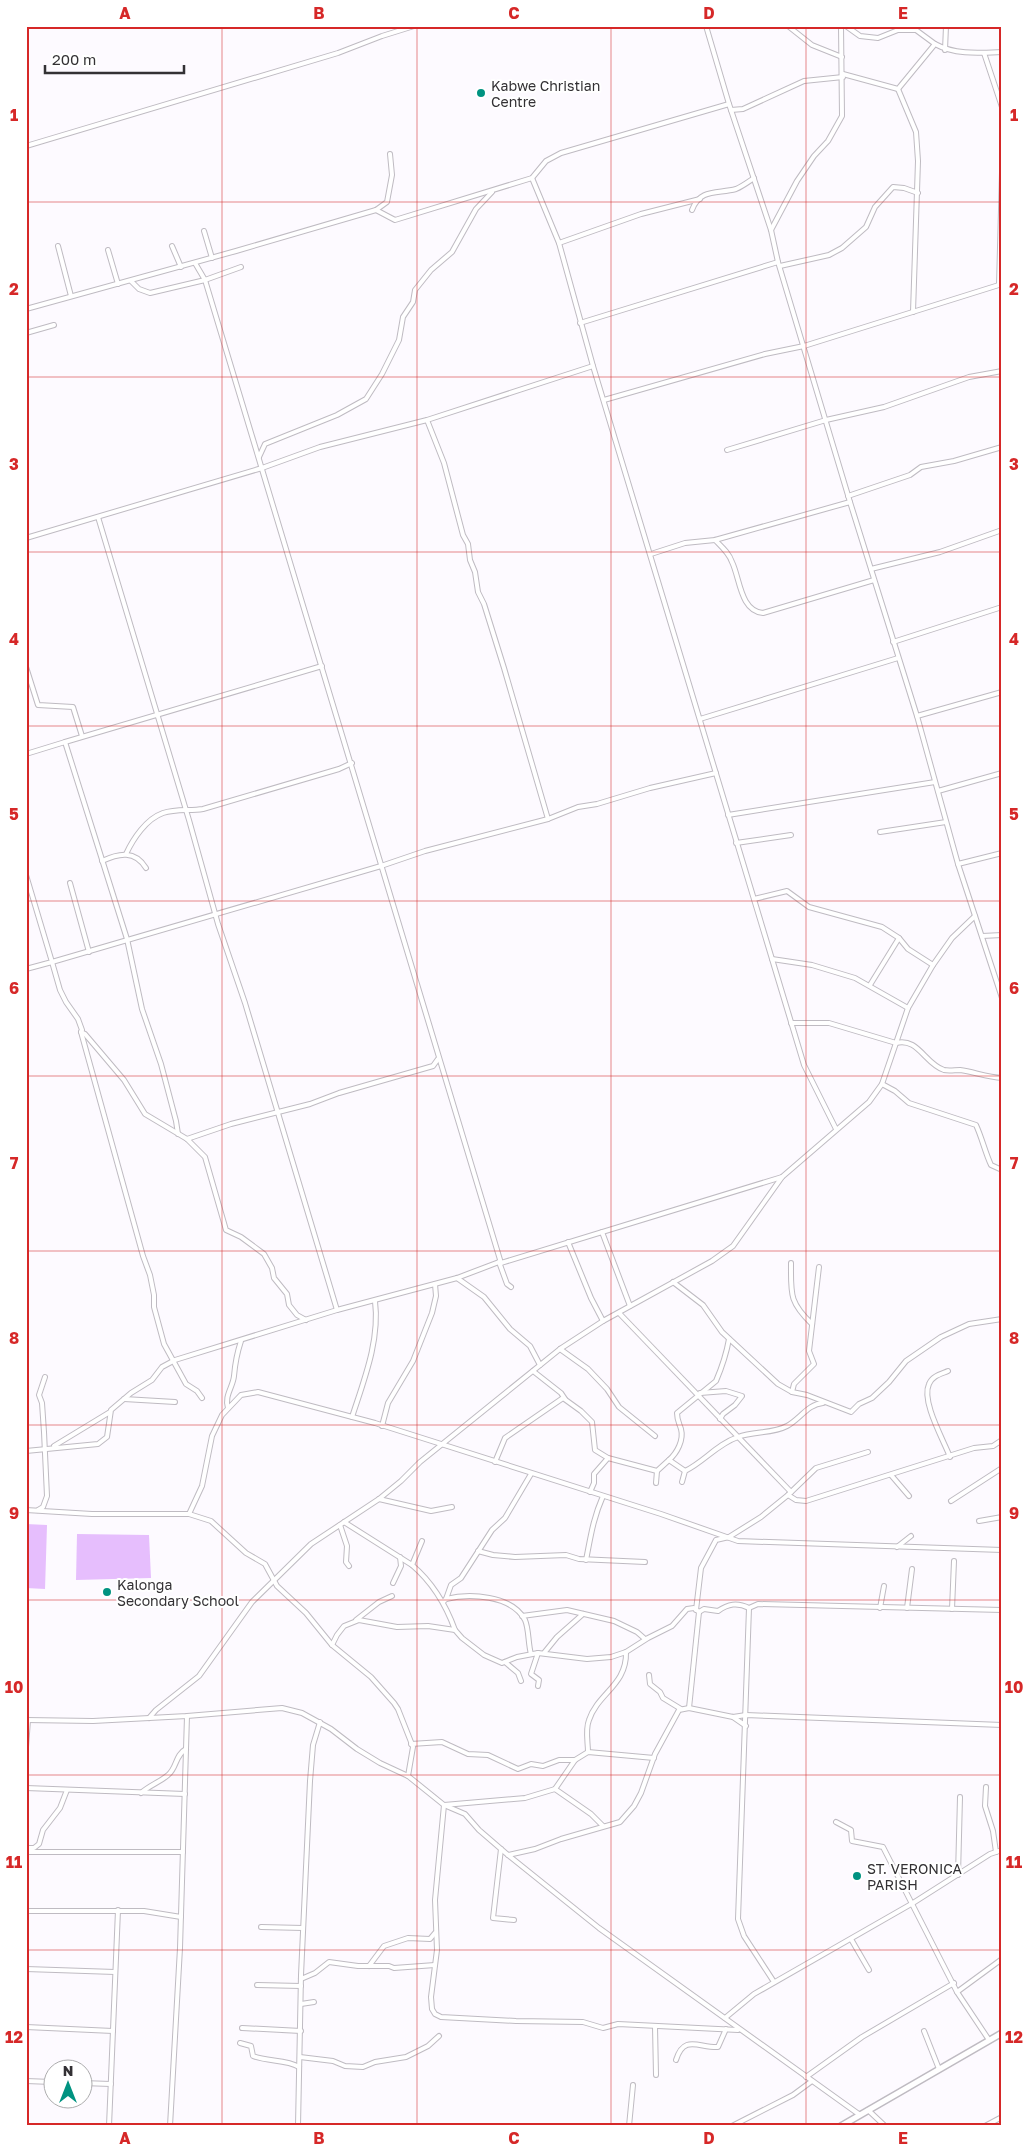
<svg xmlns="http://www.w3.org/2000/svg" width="1028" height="2152" viewBox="0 0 1028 2152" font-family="'Golos Text',sans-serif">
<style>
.green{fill:#e6befd}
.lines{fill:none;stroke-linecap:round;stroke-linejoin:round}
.street-casing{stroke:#bfbbc2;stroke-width:6}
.secondary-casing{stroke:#bfbbc2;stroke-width:8}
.street{stroke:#fff;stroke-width:4}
.secondary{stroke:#fff;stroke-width:5}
.grid{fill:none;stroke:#d62828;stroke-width:1;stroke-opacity:0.55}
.poi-dot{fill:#009381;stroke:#fff;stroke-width:2}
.labels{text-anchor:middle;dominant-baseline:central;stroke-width:4;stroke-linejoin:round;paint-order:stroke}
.poi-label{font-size:14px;fill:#333134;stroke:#fff;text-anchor:start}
.neatline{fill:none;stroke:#d62828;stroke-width:2}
.grid-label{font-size:16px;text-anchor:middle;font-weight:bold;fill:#d62828}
</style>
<rect width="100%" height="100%" fill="#fdfaff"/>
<g class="green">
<polygon points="26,1524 47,1525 45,1589 26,1588"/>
<polygon points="77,1534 149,1535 151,1578 76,1580"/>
</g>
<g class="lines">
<defs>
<g id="street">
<polyline points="706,26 729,104 771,230 778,262 850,502 917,716 958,864 1002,998"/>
<polyline points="788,26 812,45 842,57"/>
<polyline points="846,26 860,36 878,38 898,30 916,30 935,44"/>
<polyline points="945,50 946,26"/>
<polyline points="984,53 1002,107"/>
<path d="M843,74L898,89L935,44C955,55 979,53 1002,52"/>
<polyline points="898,89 916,132 918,161 913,312"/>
<polyline points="731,110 743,109 804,81 843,77"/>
<polyline points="26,146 338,53 382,36 414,26"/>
<polyline points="532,178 559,243 593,366 804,1065 836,1129"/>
<polyline points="376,210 395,220 532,178 546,161 561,153 729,104"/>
<path d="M692,210C700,188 718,194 736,189C743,186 748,182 754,178"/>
<polyline points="771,230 797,181 814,156 828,141 842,116 841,26"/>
<polyline points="204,231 212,258"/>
<polyline points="559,243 641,214 700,199"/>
<polyline points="58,246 71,296"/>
<polyline points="172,246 181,267"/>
<polyline points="108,250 118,284"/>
<polyline points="195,263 205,280 501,1263"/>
<polyline points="780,266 829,255 842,248 866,227 875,207 893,187 904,188 918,193"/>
<polyline points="131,281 139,289 150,293 205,280 241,267"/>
<polyline points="999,285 1002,172"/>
<polyline points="26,309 236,251 376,210 387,202 392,175 390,154"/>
<polyline points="580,323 778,262"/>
<polyline points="26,333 54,325"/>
<polyline points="604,400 765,354 804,346 1002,284"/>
<polyline points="427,420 444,463 463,535 468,544 470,560 475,572 478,592 484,604 504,668 548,819"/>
<polyline points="727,450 826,420 884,407 969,377 1002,371"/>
<polyline points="259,457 265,444 337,415 366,399 382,374 399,340 403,317 413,302 415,290 431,270 452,252 476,209 492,192"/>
<polyline points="848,496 910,475 921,467 954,461 1002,447"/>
<polyline points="98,517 189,820 218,924 245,1003 337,1310"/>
<polyline points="26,538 262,468 320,447 427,420 593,366"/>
<path d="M715,540C722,547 729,553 732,562C740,578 740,611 763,613L874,580"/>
<polyline points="651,554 685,543 715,540 850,502"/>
<polyline points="871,569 940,552 1002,530"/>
<polyline points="893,642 1002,607"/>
<polyline points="26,667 38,705 73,707 82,736"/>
<polyline points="917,716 1002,692"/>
<polyline points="700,719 898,658"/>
<polyline points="65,742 322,666"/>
<polyline points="26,754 65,742 127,939 142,1009 161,1064 176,1121 178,1134"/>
<polyline points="938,791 1002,773"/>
<polyline points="728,815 935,782"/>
<polyline points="880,832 946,822"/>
<polyline points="736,843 791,835"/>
<path d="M126,854C133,839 146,819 163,813C176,809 190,811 203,809L339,769L352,763"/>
<path d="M102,861C119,853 135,850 146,868"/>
<polyline points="958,864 1002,853"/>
<polyline points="26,875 52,962 26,969"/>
<polyline points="70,883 89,952"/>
<polyline points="754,899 787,891 809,907 882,927 899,938 908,949 933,965"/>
<polyline points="982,936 1002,935"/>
<polyline points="772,959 812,965 855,978 908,1008"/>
<polyline points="870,985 899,938"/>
<path d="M791,1023H829L896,1043C918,1037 925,1064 944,1070C949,1071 955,1070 960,1070C974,1072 987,1077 1002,1078"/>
<polyline points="81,1032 143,1256 150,1275 154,1295 154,1307 164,1344 186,1384 197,1391 202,1398"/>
<path d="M882,1084L895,1091L909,1103L976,1125C982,1138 985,1152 991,1165L1002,1170"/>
<polyline points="187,1139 231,1124 310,1104 339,1093 433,1066 438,1059"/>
<polyline points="602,1232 630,1306"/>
<polyline points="568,1242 591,1298 603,1321"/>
<polyline points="499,1262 507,1284 511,1287"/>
<path d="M791,1263C791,1294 789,1302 812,1324"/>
<polyline points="457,1278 484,1297 510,1329 530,1346 540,1365"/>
<polyline points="673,1282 703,1305 722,1332 778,1384 792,1392 807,1395 851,1412 859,1404 872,1398 889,1382 906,1361 941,1337 969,1324 1002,1319"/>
<polyline points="619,1313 791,1492"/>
<polyline points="306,1320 297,1315 289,1305 287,1294 274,1278 272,1268 264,1254 241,1237 226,1230 205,1157 187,1139 145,1114 124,1080 85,1034 81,1032 82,1030 78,1019 66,1002 60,990 52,962 381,866 425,851 548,819 578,807 597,804 650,788 716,773"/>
<polyline points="560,1349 588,1369 607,1389 619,1407 655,1436"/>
<polyline points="533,1371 561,1393 565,1399"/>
<path d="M948,1371C941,1374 932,1376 929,1384C921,1401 943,1439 950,1457"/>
<polyline points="792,1392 794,1384 814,1364 809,1351 819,1267"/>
<polyline points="700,1393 726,1391 742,1396 735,1405 723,1414 720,1419"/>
<polyline points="124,1399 175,1402"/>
<path d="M228,1408C224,1396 233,1387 234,1376C235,1364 237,1353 241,1341"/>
<path d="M352,1417C364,1380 380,1340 375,1301"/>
<polyline points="382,1426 388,1403 413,1361 432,1313 436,1296 435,1284"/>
<polyline points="54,1446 110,1412"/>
<polyline points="26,1451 98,1444 107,1437 111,1410 131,1393 152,1380 162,1367 175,1360 337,1310 457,1278 499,1262 501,1263 782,1177"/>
<polyline points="608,1458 657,1471 669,1460"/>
<polyline points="495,1462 505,1438 563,1398 581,1411 592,1422 595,1450 608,1458 594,1474 594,1483 590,1492"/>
<path d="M685,1471L669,1460C677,1453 684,1440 681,1429C679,1423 677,1420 677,1413L716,1381C722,1367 726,1356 729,1339"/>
<polyline points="891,1475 909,1496"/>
<path d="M682,1482L685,1471C704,1462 717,1444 738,1437C754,1431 772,1434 787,1426C800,1419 808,1404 823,1403"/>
<polyline points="656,1483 657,1471"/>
<polyline points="788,1495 796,1500 806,1501 974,1448 993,1446 1002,1440"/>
<polyline points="379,1499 431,1511 452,1507"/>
<polyline points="951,1501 1002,1468"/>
<polyline points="26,1510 92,1514 189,1514 202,1486 212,1436 222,1415 241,1395 258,1392 375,1423 661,1514 738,1541 1002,1550"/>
<polyline points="38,1510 43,1507 47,1496 44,1432 42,1403 39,1395 45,1377"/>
<polyline points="189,1514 211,1521 246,1553 265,1564 277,1586 306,1613 332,1645 371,1677 394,1703 398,1709 413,1747 408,1776"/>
<polyline points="979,1521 1002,1517"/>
<path d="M344,1522L412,1565C432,1582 446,1605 455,1630"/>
<polyline points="340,1525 347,1546 346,1562 349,1566"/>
<polyline points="897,1547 911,1536"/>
<polyline points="478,1551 493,1555 515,1557 566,1555 579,1559 645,1562"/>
<path d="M586,1560C591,1535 593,1519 603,1496"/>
<polyline points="412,1565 422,1541"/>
<polyline points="393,1583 401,1566 400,1557"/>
<path d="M446,1599C469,1593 512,1595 525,1620C529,1629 528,1644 531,1654"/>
<polyline points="443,1602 446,1599 451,1585 461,1578 492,1530 505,1518 531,1474"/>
<polyline points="880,1608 884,1586"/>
<polyline points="907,1608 912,1569"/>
<polyline points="952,1609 954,1561"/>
<polyline points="696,1610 701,1568 716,1540 729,1537 761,1517 788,1495 816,1468 868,1452"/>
<path d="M699,1612L704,1609L718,1611C728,1604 737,1602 749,1608"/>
<polyline points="522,1616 567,1610 614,1621 637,1632 645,1639"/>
<polyline points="356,1620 379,1602 392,1596"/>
<polyline points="332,1645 337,1635 344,1626 359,1620 397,1627 428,1626 455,1630 462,1638 484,1655 502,1663 517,1657 538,1653 587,1659 611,1657 626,1652 648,1638 672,1626 687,1609 694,1608 699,1612"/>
<polyline points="544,1653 557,1637 583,1614"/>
<polyline points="505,1662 518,1673 521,1681"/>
<polyline points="649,1675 650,1684 660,1692 663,1698 681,1709"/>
<polyline points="538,1686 539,1680 531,1674 538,1653"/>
<polyline points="689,1708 699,1612"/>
<polyline points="733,1717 746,1726"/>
<polyline points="149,1718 156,1710 199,1676 252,1602 311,1544 379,1499 401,1481 420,1462 560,1349 603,1321 712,1261 733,1246 782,1177 869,1102 882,1084 908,1008 933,965 952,938 975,916"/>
<polyline points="26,1720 93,1721 187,1716 282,1708 302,1713 331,1729 357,1749 380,1763 408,1776 444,1805 465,1814 479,1830 508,1855 599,1928 860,2115"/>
<polyline points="411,1744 442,1742 468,1754 488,1755 518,1769 531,1764 543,1766 559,1760 575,1760"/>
<polyline points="26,1747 28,1720"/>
<path d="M588,1752C588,1742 585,1730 589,1720C598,1693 627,1685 626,1652"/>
<polyline points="986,1787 985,1806 993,1831 996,1852"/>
<polyline points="26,1788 185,1794"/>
<polyline points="555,1789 575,1760 588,1752 654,1758"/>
<path d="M141,1793C150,1785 160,1782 168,1775C177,1768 175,1755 186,1749"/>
<polyline points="836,1822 851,1830 852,1841 883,1847 957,1992 989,2040"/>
<polyline points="603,1826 591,1814 555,1789 525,1798 444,1805 435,1900 437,1950 431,1997 432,2009 435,2014 441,2017 516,2021 583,2022 603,2028 618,2024 738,2030"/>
<polyline points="26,1848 34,1848 39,1844 43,1830 60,1808 67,1790"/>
<polyline points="501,1849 493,1918 514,1920"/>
<polyline points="26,1852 183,1852"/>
<polyline points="508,1855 535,1849 561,1839 620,1822 634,1806 641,1793 655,1754 679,1710 689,1708 733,1717 746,1715 1002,1725"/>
<polyline points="958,1875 960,1797"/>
<polyline points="26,1911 144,1911 181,1917"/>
<polyline points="261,1927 303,1928"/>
<polyline points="851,1939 869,1970"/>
<polyline points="369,1966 384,1946 408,1938 430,1939 435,1933"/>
<polyline points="26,1969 115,1972"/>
<polyline points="301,1979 315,1973 329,1962 358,1966 389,1966 394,1968 435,1965"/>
<polyline points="774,1982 744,1936 738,1919 749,1608 758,1604 1002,1610"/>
<polyline points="257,1985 301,1986"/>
<polyline points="957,1992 1002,1959"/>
<polyline points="301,2004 314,2002"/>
<polyline points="725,2018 754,1994 913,1903 990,1854 1002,1850"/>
<polyline points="655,2026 656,2075"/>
<polyline points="26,2027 113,2031"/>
<polyline points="242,2028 301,2031"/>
<polyline points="924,2031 939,2069"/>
<path d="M240,2043L251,2046L253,2056C268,2062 286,2059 299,2067"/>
<polyline points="300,2057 333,2061 345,2066 363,2067 375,2062 406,2057 428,2046 439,2036"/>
<path d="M676,2060C684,2034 699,2048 718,2047L726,2029"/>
<polyline points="806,2077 862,2037 954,1983"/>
<polyline points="26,2081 52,2082"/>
<polyline points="82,2083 111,2084"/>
<polyline points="868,2110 885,2126"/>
<polyline points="109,2126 118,1910"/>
<polyline points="170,2126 180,1948 187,1716"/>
<polyline points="298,2126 301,1975 310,1781 313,1745 320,1722"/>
<polyline points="629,2126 633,2085"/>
<polyline points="732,2126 793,2095 812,2081"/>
<polyline points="985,2126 1002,2117"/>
</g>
<polyline id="secondary" points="841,2126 1002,2033"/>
</defs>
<use href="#street" class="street-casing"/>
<use href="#secondary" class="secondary-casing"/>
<use href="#street" class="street"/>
<use href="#secondary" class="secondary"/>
</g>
<path class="grid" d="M222,26V2126M417,26V2126M611,26V2126M806,26V2126M26,202H1002M26,377H1002M26,552H1002M26,726H1002M26,901H1002M26,1076H1002M26,1251H1002M26,1425H1002M26,1600H1002M26,1775H1002M26,1950H1002"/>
<g class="poi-dot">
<circle cx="481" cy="93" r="5"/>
<circle cx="107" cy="1592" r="5"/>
<circle cx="857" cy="1876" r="5"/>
</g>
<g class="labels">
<g class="poi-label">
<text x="491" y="85">Kabwe Christian<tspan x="491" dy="16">Centre</tspan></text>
<text x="117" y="1584">Kalonga<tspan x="117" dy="16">Secondary School</tspan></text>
<text x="867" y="1868">ST. VERONICA<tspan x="867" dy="16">PARISH</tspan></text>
</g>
</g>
<rect width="1028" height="2152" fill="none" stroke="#ffffff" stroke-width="55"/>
<g transform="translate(68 2084)"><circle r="24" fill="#ffffff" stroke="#adadae"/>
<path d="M0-4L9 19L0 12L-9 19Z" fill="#009381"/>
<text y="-8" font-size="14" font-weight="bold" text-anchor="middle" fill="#333134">N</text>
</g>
<path d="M45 65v8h139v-8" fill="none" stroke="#333134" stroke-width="2.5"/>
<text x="52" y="65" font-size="15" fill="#333134" stroke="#ffffff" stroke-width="4" paint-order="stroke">200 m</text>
<rect x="28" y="28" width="972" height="2096" class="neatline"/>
<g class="grid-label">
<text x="125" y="19">A</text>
<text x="319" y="19">B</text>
<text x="514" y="19">C</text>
<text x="709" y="19">D</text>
<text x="903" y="19">E</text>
<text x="14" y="121">1</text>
<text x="1014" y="121">1</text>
<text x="14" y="295">2</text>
<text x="1014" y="295">2</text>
<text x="14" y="470">3</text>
<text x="1014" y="470">3</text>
<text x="14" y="645">4</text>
<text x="1014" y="645">4</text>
<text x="14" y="820">5</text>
<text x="1014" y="820">5</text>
<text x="14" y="994">6</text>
<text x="1014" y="994">6</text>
<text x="14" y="1169">7</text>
<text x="1014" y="1169">7</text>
<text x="14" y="1344">8</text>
<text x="1014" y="1344">8</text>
<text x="14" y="1519">9</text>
<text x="1014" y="1519">9</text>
<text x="14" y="1693">10</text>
<text x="1014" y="1693">10</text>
<text x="14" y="1868">11</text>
<text x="1014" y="1868">11</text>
<text x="14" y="2043">12</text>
<text x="1014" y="2043">12</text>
<text x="125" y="2144">A</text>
<text x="319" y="2144">B</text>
<text x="514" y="2144">C</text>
<text x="709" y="2144">D</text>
<text x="903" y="2144">E</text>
</g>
</svg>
